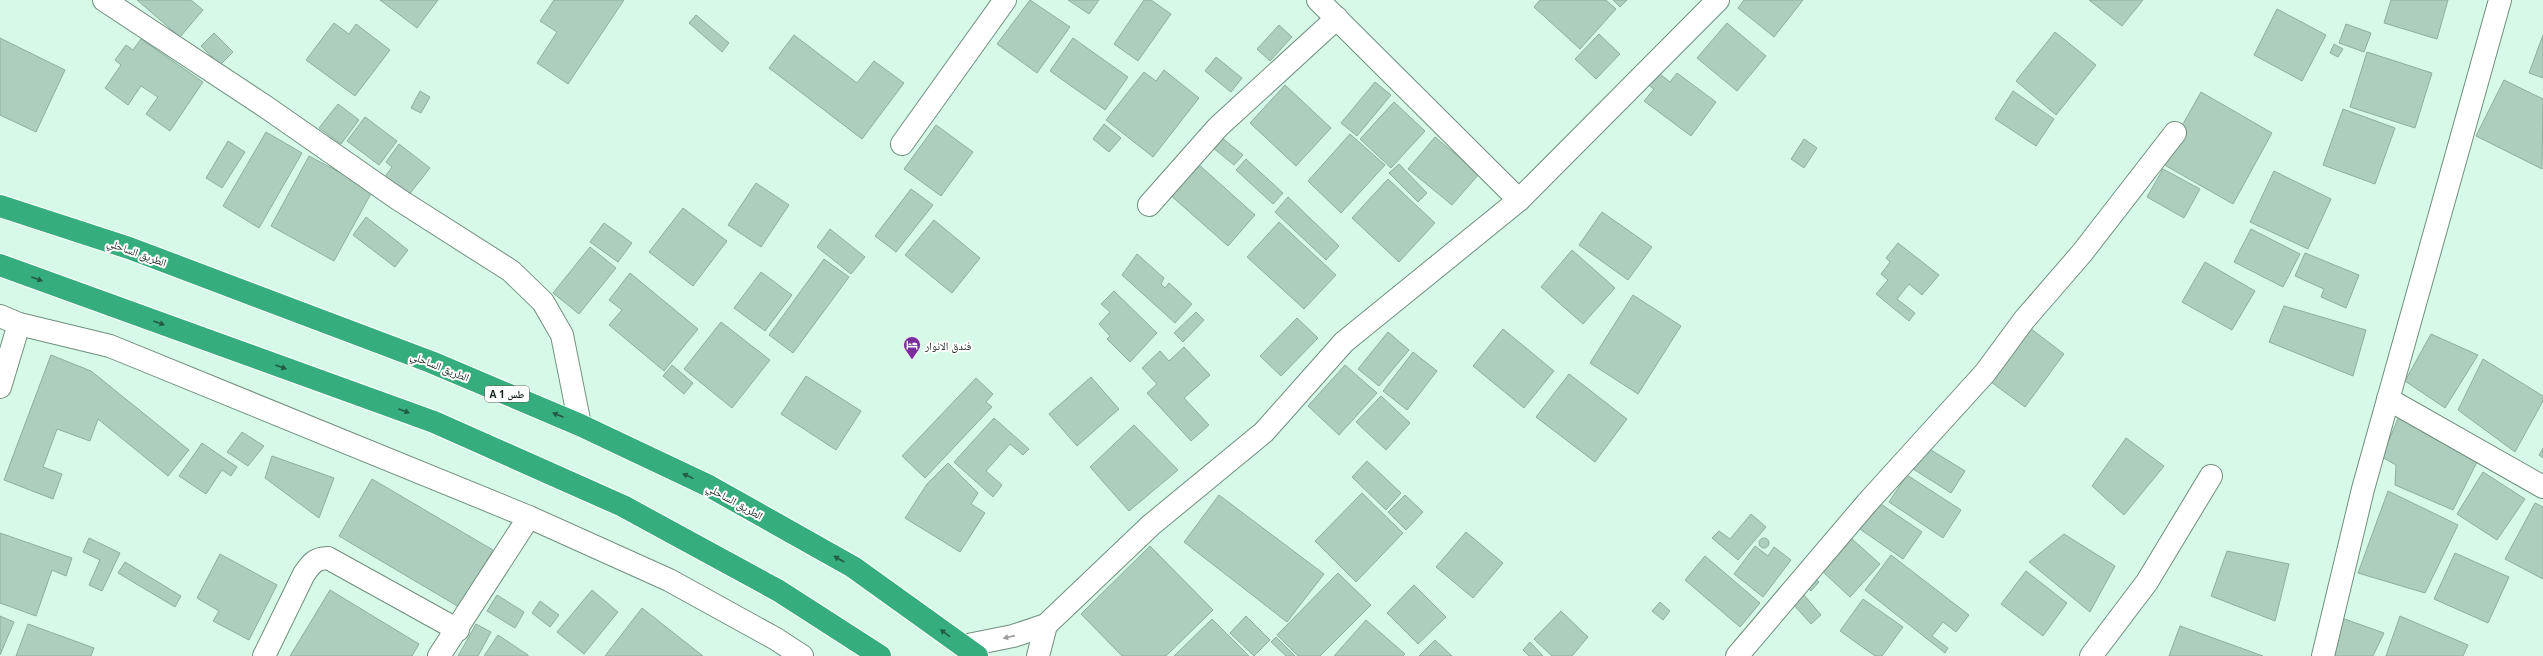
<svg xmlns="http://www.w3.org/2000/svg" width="2543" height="656" viewBox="0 0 2543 656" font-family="'Open Sans','Noto Naskh Arabic',sans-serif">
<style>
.building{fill:#aecebd;stroke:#8faf9e}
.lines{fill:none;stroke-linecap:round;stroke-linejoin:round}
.minor-casing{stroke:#708f7f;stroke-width:24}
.highway-casing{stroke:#fff;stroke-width:24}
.minor{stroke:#fff;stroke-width:22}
.highway{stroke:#35ad7d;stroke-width:22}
.oneway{fill:#235a43}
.oneway2{fill:#979c99}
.labels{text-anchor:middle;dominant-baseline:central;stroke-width:4;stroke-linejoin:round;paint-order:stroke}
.shield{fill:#fff;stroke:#5d6561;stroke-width:1}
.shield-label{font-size:10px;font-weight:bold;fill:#17231d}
.street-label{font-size:11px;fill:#17231d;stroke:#fff}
.poi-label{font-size:11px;fill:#17231d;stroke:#fff;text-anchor:start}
</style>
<rect width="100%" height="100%" fill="#d7f9e7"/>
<g class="building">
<polygon points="137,0 191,0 203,10 180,37"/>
<polygon points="380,0 438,0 417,28"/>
<polygon points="554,0 624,0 568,84 537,63 557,32 540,21"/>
<polygon points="1030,0 1070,27 1037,73 997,44"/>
<polygon points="1068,0 1099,0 1089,14"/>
<polygon points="1144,0 1151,0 1171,14 1138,61 1114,44"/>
<polygon points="1540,0 1606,0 1616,9 1580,49 1534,7"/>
<polygon points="1613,0 1627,0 1620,7"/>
<polygon points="1744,0 1803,0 1774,37 1738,8"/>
<polygon points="2089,0 2143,0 2122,26"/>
<polygon points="2391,0 2448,0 2437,39 2384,23"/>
<polygon points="2277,9 2326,35 2302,81 2254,55"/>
<polygon points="696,15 729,43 722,52 689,23"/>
<polygon points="334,23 349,34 356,24 390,50 355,96 306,60"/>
<polygon points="1727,23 1766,56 1737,91 1697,58"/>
<polygon points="2346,24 2371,33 2364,52 2339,43"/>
<polygon points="1279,25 1292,37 1270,61 1257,49"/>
<polygon points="2055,32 2096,65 2056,115 2016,81"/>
<polygon points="214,33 233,52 220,65 201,46"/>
<polygon points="1599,34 1620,54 1596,79 1575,59"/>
<polygon points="794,35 857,83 874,61 904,83 862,139 769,68"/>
<polygon points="2543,35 2543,78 2529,73"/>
<polygon points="0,38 65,70 36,132 0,115"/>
<polygon points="1073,38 1128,77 1105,110 1050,71"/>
<polygon points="141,39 203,82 170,131 146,114 158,97 141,86 128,105 105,88 121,65 115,60 126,45 133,50"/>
<polygon points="2334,44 2343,49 2338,57 2330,53"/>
<polygon points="2367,52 2432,73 2415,128 2350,107"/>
<polygon points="1216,57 1242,78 1231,92 1205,71"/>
<polygon points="1164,70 1199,98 1153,157 1106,120 1144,72 1156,81"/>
<polygon points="1656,71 1670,82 1677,73 1716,102 1691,136 1644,101 1654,89 1647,84"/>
<polygon points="2504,80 2543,99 2542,169 2476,136"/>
<polygon points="1375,82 1391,95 1357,136 1341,123"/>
<polygon points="1285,85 1331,128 1296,166 1250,123"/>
<polygon points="420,91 430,97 421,113 411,108"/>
<polygon points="2013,91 2054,119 2036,146 1995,119"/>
<polygon points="2201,92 2272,133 2233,204 2161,163"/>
<polygon points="1394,102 1425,131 1391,168 1360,139"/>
<polygon points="338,104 359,120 341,144 319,128"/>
<polygon points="2343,109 2395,128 2375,184 2323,165"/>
<polygon points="365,117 397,141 379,165 347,141"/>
<polygon points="1104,124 1121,138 1109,152 1093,139"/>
<polygon points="936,125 973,152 941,196 904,169"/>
<polygon points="266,132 302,153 259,228 223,206"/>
<polygon points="1350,134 1385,165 1341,213 1308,181"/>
<polygon points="1221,137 1243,155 1234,165 1212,147"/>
<polygon points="1435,137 1479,174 1452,205 1408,169"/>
<polygon points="1804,139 1817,148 1804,168 1791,159"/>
<polygon points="228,141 245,152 222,188 206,178"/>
<polygon points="399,144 430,168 408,196 384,178 392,167 386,162"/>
<polygon points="309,156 373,190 334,261 271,226"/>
<polygon points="1246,159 1283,193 1273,204 1236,170"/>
<polygon points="1197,163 1255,215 1228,246 1169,194"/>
<polygon points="1399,164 1427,193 1418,202 1389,173"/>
<polygon points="2163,169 2200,189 2184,218 2147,197"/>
<polygon points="2274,171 2331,199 2308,249 2250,222"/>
<polygon points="1388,179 1435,223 1399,262 1352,218"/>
<polygon points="756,183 789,205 761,247 728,225"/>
<polygon points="911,189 933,205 896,252 875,236"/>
<polygon points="1288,197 1339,246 1326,260 1275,212"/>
<polygon points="683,208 727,241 693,286 649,252"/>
<polygon points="1602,212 1652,247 1628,280 1579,245"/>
<polygon points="366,217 408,250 395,267 353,235"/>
<polygon points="934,220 980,258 952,293 905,255"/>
<polygon points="1279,222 1336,275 1304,309 1247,257"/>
<polygon points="604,223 632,243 618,262 590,242"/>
<polygon points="830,229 865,257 851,274 817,247"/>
<polygon points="2251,229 2300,254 2283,287 2234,262"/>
<polygon points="1898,243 1939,275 1922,295 1909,284 1897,299 1915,313 1909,321 1876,294 1888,280 1881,274 1890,262 1886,258"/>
<polygon points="590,247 616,268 579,314 553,293"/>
<polygon points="1572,250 1615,288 1583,324 1541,287"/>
<polygon points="2305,253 2359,275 2346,308 2321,297 2324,289 2295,276"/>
<polygon points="1137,254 1164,278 1161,284 1165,288 1169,283 1192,304 1175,323 1122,275"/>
<polygon points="824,259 849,277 793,353 769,335"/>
<polygon points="2205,262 2255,291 2232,330 2182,302"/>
<polygon points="761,272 792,295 765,331 734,308"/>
<polygon points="630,273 698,329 664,371 609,325 622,310 609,300"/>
<polygon points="1114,291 1157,333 1130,362 1107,339 1110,336 1099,324 1110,312 1101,304"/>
<polygon points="1633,295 1681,326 1638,394 1590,363"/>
<polygon points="2284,306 2366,330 2353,376 2269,342"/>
<polygon points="1196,312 1204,320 1183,342 1174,333"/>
<polygon points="1297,318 1318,338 1281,376 1260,356"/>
<polygon points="721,322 770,360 732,408 684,369"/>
<polygon points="2026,325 2064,354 2025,407 1987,379"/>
<polygon points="1503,329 1554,371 1524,408 1473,366"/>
<polygon points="1388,332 1409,350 1379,386 1358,369"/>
<polygon points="2431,334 2478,355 2445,408 2405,381"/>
<polygon points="1184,347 1210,375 1184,398 1209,425 1191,441 1147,393 1157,384 1142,368 1160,351 1169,361"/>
<polygon points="1413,352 1437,371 1407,410 1383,391"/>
<polygon points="51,355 91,371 189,450 168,476 98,419 90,441 57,429 43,467 62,474 53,499 4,480"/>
<polygon points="2483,359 2543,396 2543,401 2515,452 2458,410"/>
<polygon points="672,365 693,383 684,394 663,376"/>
<polygon points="1345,365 1377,393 1339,435 1308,406"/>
<polygon points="1569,374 1627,419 1595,462 1536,417"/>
<polygon points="806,376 861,411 836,450 781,414"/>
<polygon points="1091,377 1119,409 1077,446 1049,414"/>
<polygon points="976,378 993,394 986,402 992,407 925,478 902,456"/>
<polygon points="1381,396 1410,423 1386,450 1356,422"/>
<polygon points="2399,416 2479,458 2453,510 2395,485 2396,465 2382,457"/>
<polygon points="994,418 1029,449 1023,455 1010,444 986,471 1002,485 993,497 954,462"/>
<polygon points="1134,425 1178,470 1129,511 1090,467"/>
<polygon points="242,432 264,446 248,466 227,452"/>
<polygon points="2126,438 2164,466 2124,515 2092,486"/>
<polygon points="202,443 237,467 231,476 222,470 206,494 179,476"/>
<polygon points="1923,445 1965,471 1951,493 1910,467"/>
<polygon points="2543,448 2543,458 2539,455"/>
<polygon points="272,456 334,478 319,518 265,478"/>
<polygon points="1367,461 1401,493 1386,510 1352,477"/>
<polygon points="948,463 978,493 971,504 985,513 960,552 905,518 927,484"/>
<polygon points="2483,472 2525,499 2497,540 2457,514"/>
<polygon points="1907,475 1961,510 1943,538 1889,502"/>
<polygon points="372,479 493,550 459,607 339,536"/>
<polygon points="2388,491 2458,525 2425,593 2358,573"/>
<polygon points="1362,493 1403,533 1356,582 1315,541"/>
<polygon points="1219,495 1324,574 1287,622 1184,542"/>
<polygon points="1405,495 1423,512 1406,530 1388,512"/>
<polygon points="1875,500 1922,532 1903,559 1857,527"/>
<polygon points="2535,503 2543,507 2543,579 2505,559"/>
<polygon points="1751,514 1766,527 1738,560 1712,538 1719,531 1730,539"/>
<polygon points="1466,532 1503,563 1473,598 1436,567"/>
<polygon points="0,533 72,558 66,576 52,570 36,616 0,603"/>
<polygon points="2064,534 2115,566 2090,612 2029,562"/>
<circle cx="1764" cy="543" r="5"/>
<polygon points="89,538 120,553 102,591 89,585 100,560 83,552"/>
<polygon points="1851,538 1880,564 1850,597 1821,570"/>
<polygon points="1150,546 1213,610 1166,656 1122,656 1081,614"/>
<polygon points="1755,546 1768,556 1774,547 1791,560 1763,597 1734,574"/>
<polygon points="2227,551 2289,564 2275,621 2211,596"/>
<polygon points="2455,553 2509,577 2488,623 2434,599"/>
<polygon points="220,554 277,585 249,640 213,621 219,611 197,598"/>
<polygon points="1891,555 1969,615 1956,632 1943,622 1932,636 1948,648 1945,653 1865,590"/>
<polygon points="1705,556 1760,603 1740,627 1685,580"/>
<polygon points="125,562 181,596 175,607 118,573"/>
<polygon points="2026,571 2067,603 2043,636 2001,604"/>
<polygon points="1338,573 1371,605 1320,656 1298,656 1277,635"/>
<polygon points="1811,575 1819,582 1811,591 1803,584"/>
<polygon points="1414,585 1446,617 1418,644 1387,613"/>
<polygon points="330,590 419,644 412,656 290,656"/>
<polygon points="592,590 618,612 584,654 557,632"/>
<polygon points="497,595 524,612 515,628 487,611"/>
<polygon points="1804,595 1821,615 1811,624 1793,604"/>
<polygon points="1863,599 1903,627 1882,656 1875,656 1840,631"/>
<polygon points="540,601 559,615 550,627 532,613"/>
<polygon points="1660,602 1670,611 1663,620 1652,611"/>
<polygon points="642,608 703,656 605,656"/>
<polygon points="1561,611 1588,637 1572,656 1552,656 1534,639"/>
<polygon points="0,616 14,622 0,655"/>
<polygon points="1246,616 1270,640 1254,656 1230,633"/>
<polygon points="2400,616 2468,645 2463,656 2386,656"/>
<polygon points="2339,617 2384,633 2373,656 2330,656"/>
<polygon points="1212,619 1249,656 1174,656"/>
<polygon points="1366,620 1405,654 1403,656 1334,656"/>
<polygon points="28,624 94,648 91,656 16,656"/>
<polygon points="476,624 491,632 478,656 458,656"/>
<polygon points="2180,626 2263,656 2169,656"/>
<polygon points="498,635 528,655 528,656 484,656"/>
<polygon points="1276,637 1295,656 1286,656 1271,642"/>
<polygon points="1435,640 1452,656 1419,656"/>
<polygon points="1530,642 1543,656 1529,656 1523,650"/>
</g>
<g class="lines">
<defs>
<g id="minor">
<polyline points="104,0 266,107 398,199 511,271 543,302 562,335 580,425"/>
<polyline points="1318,0 1519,200"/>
<polyline points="902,144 1005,0"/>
<polyline points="1149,205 1218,127 1337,18"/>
<polyline points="0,316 19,324 110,346 529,517 669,580 776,639 802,656"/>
<polyline points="0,387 19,324"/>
<polyline points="2388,399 2543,487"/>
<polyline points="963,646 1013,636 1046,625 1151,525 1264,432 1344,342 1519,200 1718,0"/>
<path d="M264,656L304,574C311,564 315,558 328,558L458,630"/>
<polyline points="439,656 529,517"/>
<polyline points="1038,656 1046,625"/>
<polyline points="1737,656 1867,503 1985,373 2024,320 2082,253 2175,133"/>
<polyline points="2091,656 2147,582 2211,476"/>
<polyline points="2323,656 2363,489 2500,0"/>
</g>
<g id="highway">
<polyline points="0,206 129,248 431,362 580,425 709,486 853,567 977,656"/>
<polyline points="0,265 434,422 623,506 779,591 880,656"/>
</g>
</defs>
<use href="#minor" class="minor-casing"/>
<use href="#highway" class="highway-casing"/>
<use href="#minor" class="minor"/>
<use href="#highway" class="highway"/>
</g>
<defs><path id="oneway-solid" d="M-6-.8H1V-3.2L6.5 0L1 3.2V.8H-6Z"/></defs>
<g class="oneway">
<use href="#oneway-solid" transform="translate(37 279) rotate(20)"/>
<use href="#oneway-solid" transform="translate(159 323) rotate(20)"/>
<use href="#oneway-solid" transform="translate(281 367) rotate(20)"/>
<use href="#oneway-solid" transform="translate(404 411) rotate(20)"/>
<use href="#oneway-solid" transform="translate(558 415) rotate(-157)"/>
<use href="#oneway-solid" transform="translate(688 476) rotate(-154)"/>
<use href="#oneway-solid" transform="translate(839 559) rotate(-150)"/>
<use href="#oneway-solid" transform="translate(945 633) rotate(-144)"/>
</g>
<use class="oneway2" href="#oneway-solid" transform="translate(1009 637) rotate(167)"/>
<defs>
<symbol id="hotel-pin" viewBox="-11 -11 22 30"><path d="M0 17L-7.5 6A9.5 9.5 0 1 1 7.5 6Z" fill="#792d9f" stroke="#fff"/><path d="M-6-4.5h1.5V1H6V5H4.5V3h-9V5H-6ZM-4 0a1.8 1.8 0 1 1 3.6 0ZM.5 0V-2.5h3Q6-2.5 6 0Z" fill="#fff"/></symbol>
</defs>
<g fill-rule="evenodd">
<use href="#hotel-pin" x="902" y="335" width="20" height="27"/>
</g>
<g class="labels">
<rect class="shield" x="485" y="386" width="44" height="16" rx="3"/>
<g class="shield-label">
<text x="507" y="394">A 1 طس</text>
</g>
<g class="street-label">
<text transform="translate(137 252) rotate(20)">الطريق الساحلي</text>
<text transform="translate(440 366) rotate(22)">الطريق الساحلي</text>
<text transform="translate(735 501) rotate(29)">الطريق الساحلي</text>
</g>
<g class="poi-label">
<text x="925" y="345">فندق الانوار</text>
</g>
</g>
</svg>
